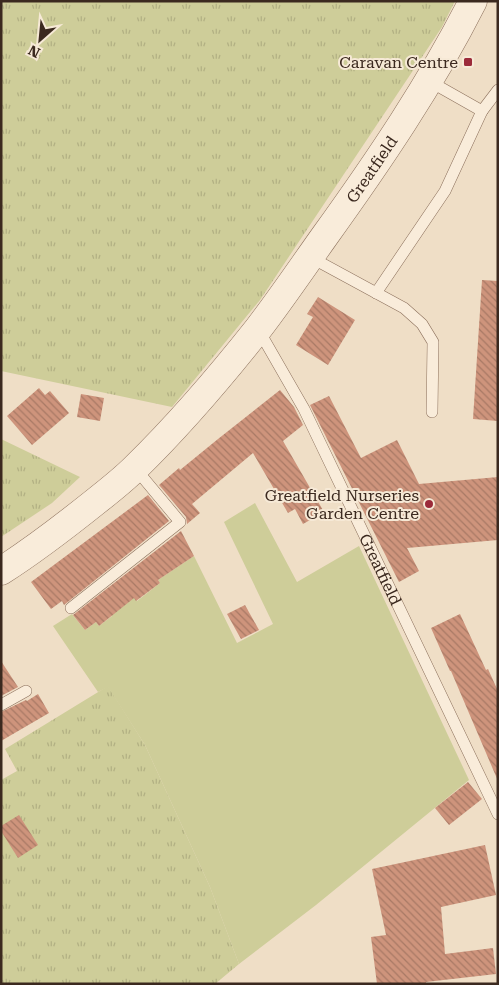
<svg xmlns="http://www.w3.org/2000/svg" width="499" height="985" viewBox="0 0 499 985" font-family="'Roboto Serif',serif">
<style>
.grass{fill:url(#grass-tufts)}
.garden{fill:#cecd99}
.building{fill:url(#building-back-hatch)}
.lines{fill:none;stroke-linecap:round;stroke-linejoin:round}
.service-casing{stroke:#8b6f5b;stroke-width:12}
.tertiary-casing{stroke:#8b6f5b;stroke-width:29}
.service{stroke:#f9ecda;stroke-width:11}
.tertiary{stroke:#f9ecda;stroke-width:28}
.poi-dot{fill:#9b2a39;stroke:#f6e9d6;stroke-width:2}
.labels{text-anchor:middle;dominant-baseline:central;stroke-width:4;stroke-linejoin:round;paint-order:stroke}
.poi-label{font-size:16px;fill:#3b291f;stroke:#f6e9d6;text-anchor:end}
.street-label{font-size:16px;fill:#3b291f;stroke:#f6e9d6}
</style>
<defs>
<pattern id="grass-tufts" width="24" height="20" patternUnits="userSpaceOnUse" patternTransform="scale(1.25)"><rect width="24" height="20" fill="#cecd99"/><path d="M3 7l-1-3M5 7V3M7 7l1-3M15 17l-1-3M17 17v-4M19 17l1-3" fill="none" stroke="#b2b083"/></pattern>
<pattern id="building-back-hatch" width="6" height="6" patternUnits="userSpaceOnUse" patternTransform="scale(1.25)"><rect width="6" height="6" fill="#ce947c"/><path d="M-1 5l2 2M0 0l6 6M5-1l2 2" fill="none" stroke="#a87965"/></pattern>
</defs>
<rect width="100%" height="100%" fill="#efdec6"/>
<g class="grass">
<polygon points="1,1 455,1 442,27 260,300 172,407 1,371"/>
<polygon points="1,439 80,477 52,503 1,537"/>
<polygon points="108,686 145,745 210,887 239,964 215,984 1,984 1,780 17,771 5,749"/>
</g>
<polygon class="garden" points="255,503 297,582 359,546 469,780 316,905 239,964 210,887 145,745 108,687 98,692 53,626 72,614 85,630 96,622 99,626 112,616 109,612 132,595 137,601 160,583 158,580 194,556 237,643 273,624 224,522"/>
<g class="building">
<polygon points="482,280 498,281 498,421 473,419"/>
<polygon points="318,297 355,320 328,365 296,345 313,317 307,314"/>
<polygon points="39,388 45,395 50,391 69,413 32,445 7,416"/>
<polygon points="280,390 294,407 303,425 283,441 324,512 303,524 295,509 288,513 253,453 192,504 200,513 187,524 186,517 159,485 179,468 180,470 218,439"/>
<polygon points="81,394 104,398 100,421 77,417"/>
<polygon points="329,396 361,458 397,440 419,484 498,477 498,540 407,548 419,571 399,582 310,405"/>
<polygon points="148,495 169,521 64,605 62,601 51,609 31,582"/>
<polygon points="181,531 194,556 158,580 160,583 136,601 134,598 99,626 96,622 85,630 73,615"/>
<polygon points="245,605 259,630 241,639 227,614"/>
<polygon points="460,614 486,670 488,669 498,691 498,781 451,671 450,671 431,628"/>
<polygon points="1,661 18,687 1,696"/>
<polygon points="38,694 49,713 1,741 1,712 26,700 27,701"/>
<polygon points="468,782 482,799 449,825 435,808"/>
<polygon points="19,815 38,845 18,858 1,831 1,826"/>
<polygon points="485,845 496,895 441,907 445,954 493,948 496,974 426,982 426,984 377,984 371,937 386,935 372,869"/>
</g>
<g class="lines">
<defs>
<g id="service">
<polyline points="429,81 482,111 498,90"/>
<polyline points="310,257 404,308 422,324 433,342 432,412"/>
<polyline points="376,293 445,191 482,111"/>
<path id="s1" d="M258,329L304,409L498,814"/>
<polyline points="71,608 180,522 135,468"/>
<polyline points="1,705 26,691"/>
</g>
<g id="tertiary">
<path id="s2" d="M1,571C34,550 65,526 95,502C109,491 123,480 135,468C179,425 220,377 258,329C281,299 302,268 324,237C378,162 431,84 473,1"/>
</g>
</defs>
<use href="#service" class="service-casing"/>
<use href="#tertiary" class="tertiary-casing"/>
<use href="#service" class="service"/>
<use href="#tertiary" class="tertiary"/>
</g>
<g class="poi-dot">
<rect x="463" y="57" width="10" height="10" rx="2.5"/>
<circle cx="429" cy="504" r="5"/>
</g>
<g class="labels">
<g class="poi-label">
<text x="458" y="62">Caravan Centre</text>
<text x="419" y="495">Greatfield Nurseries<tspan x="419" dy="18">Garden Centre</tspan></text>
</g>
<g class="street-label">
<text stroke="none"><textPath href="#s2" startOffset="551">Greatfield</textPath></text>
<text stroke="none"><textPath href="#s1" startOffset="270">Greatfield</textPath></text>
</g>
</g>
<rect width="499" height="985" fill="none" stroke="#3b291f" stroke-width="5"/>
<g transform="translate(40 40) rotate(207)" stroke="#f6e9d6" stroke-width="4" paint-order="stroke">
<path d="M0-4L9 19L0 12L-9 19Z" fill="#3b291f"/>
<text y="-8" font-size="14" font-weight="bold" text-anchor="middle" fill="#3b291f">N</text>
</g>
</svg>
